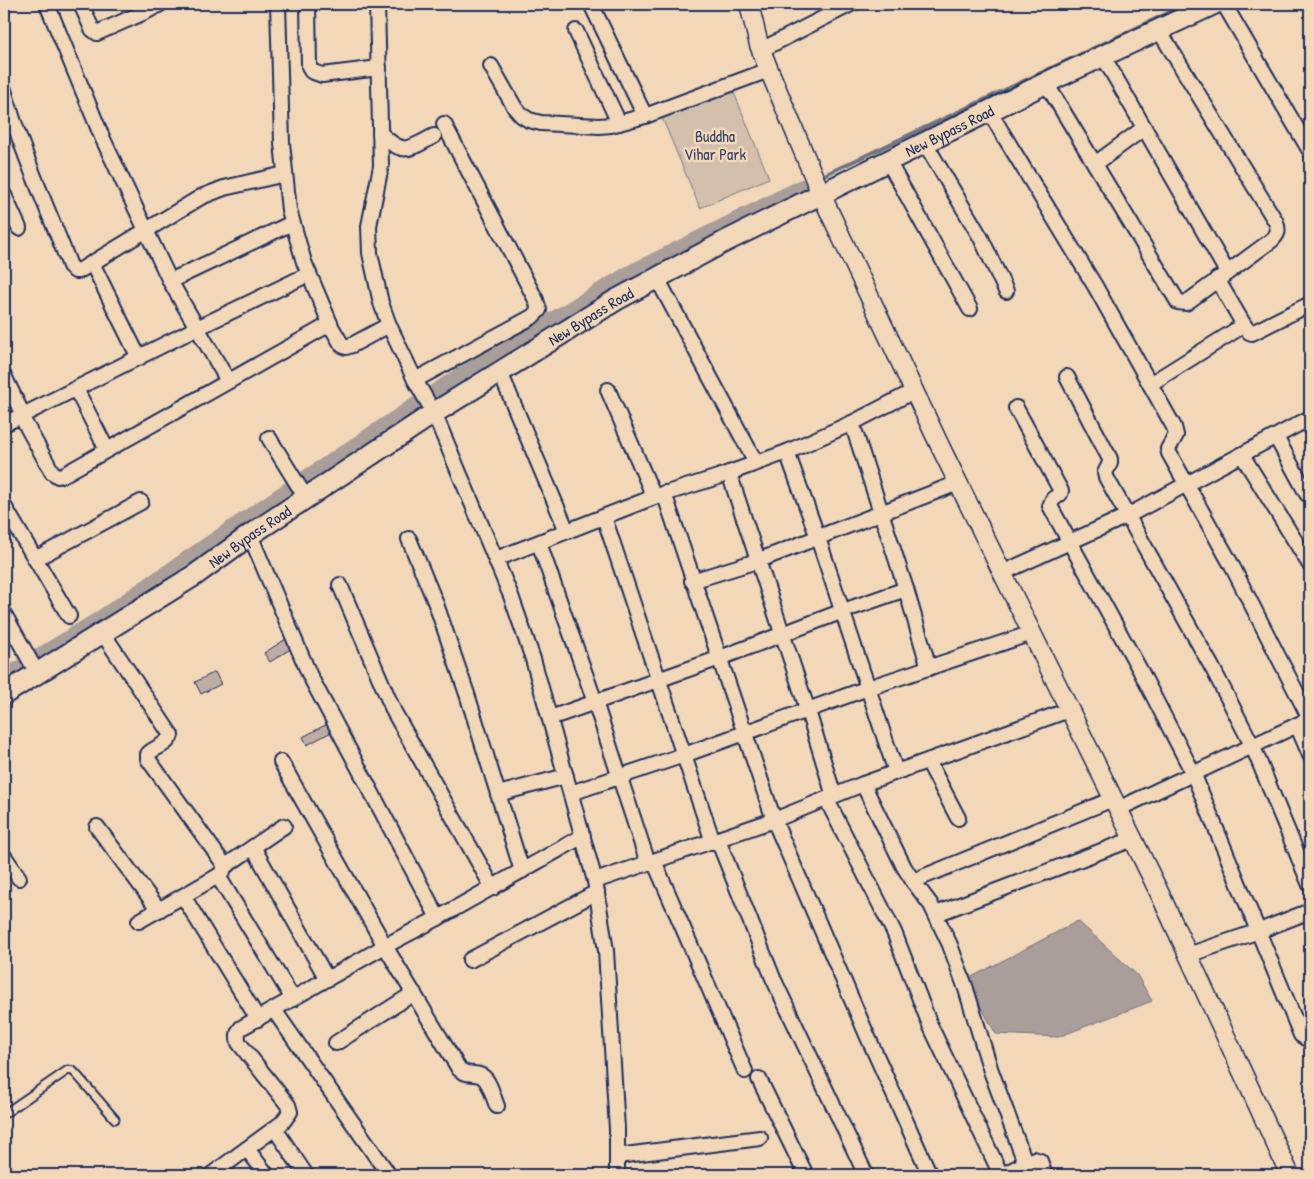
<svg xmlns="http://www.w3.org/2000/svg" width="1314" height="1179" viewBox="0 0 1314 1179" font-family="'Patrick Hand',sans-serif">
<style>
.green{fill:#d3bfac;stroke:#777785}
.water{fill:#a99e9a;stroke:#707282}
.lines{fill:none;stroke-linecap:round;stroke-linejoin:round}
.stream{stroke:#707282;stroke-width:4}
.canal{stroke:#a99e9a;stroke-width:14}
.building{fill:#beada3;stroke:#1b2f5e}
.service-casing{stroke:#1b2f5e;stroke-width:11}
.minor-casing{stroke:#1b2f5e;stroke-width:18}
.tertiary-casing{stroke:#1b2f5e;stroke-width:21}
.secondary-casing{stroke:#1b2f5e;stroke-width:24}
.service{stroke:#f3d7b9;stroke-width:7}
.minor{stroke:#f3d7b9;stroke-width:14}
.tertiary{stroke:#f3d7b9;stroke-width:18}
.secondary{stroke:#f3d7b9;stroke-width:20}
.labels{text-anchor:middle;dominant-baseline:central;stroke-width:5;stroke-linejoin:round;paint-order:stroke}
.street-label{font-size:16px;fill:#1b2f5e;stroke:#f3d7b9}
.park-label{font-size:16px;fill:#37456a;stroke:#f3d7b9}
</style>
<rect width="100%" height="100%" fill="#f3d7b9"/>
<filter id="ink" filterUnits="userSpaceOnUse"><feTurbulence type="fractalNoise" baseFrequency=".02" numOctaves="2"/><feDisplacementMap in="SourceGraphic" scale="10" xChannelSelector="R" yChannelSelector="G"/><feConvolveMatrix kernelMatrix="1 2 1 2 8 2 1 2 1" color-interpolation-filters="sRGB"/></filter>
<g filter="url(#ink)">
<polygon class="green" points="730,83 769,178 700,208 660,113"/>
<polygon class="water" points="1078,921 1137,975 1152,1001 1058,1037 996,1034 966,980"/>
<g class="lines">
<polyline class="stream" points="820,177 1187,4"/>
<polyline class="canal" points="4,677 98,619 276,497 456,377 630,272 802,186"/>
</g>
<g class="building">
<polygon points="286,639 292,648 270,662 264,653"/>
<polygon points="215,672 221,684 201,694 195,682"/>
<polygon points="329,723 333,731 307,745 303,737"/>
</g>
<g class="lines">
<defs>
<polyline id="service" points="4,1114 68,1070 73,1071 77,1075 115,1119"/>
<g id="minor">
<polyline points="47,4 102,137 170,281 228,381"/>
<polyline points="81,4 92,29 97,33 147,11 160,4"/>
<polyline points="278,4 282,143 289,210 304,262 332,328 342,345 346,347 352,345 389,325"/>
<polyline points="308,4 309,66 311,71 322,75 379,68"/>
<polyline points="377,4 381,166 369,226 370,253 381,303 389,325 415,380 434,413 511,596 533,659 595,881 606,951 617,1129 617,1175"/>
<polyline points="591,4 645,116"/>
<polyline points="1224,4 1310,151"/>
<polyline points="576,31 619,123"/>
<polyline points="761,50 851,4"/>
<polyline points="1103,56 1227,272"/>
<polyline points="491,66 515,108 521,115 529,120 541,123 599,126 611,125 645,116 769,70"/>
<path d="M1046,83L1178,302L1186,303L1272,240C1278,234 1279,231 1276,222L1159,30"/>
<path d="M4,90C21,150 47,207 70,266L75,271H79L201,197L224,188L285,174"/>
<polyline points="989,111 1095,286 1174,427 1176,435 1168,449 1169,453 1231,564 1310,719"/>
<path d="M380,133C404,156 407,150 434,136"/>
<polyline points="925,143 981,238 1006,291"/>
<polyline points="888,161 970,309"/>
<polyline points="1095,164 1144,128"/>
<polyline points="4,195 19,228"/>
<polyline points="92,263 139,358"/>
<polyline points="309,274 197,328 21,416 52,472 58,476 63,475 330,324"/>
<polyline points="657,278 756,463"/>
<polyline points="1217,279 1244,325 1249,332 1252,333 1310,304"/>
<polyline points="170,281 292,223"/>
<polyline points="500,372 567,531"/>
<polyline points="4,376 22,413 21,416 4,424"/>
<polyline points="1067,377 1110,459 1110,463 1105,473 1106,477 1213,669 1253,747 1310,885"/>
<polyline points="415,380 532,317 539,310 536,300 444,124"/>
<polyline points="1150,384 1244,325"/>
<polyline points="76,389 107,450"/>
<polyline points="608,390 654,497"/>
<polyline points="1016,408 1061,491 1060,494 1053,499 1050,506 1140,670 1193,773 1301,1035 1310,1041"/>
<polyline points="852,423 906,589 929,668"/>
<polyline points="1276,437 1307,494"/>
<polyline points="269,438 306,498"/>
<polyline points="787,452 818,538 896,772"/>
<polyline points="1242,455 1310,565"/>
<polyline points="729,473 808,711 834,796"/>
<polyline points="664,493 774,820 867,1035 930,1175"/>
<polyline points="4,506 69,616"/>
<polyline points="604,517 713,842"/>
<polyline points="250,535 310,676 438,918"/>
<polyline points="409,539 436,604 467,694 522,871"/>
<polyline points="539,543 595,702 648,863"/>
<polyline points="35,559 141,502"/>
<polyline points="496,559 654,497 718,477 787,452 852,423 914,391"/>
<polyline points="1002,573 1129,515 1310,418"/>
<polyline points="692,581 757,561 958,483"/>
<polyline points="340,585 394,712 493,888"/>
<polyline points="4,614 37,673"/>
<path d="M102,632L171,735C168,745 155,747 148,754V759L223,863C225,870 223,872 218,876L139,921"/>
<polyline points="550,718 720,658 843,611 906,589"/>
<polyline points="1297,725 1310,755"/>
<polyline points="928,761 958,818"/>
<path d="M281,762L385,946L459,1069C466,1076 474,1072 482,1076C490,1081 493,1097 497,1106"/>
<polyline points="863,784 904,867 913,881 931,905 950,945 966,989 991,1071 1025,1162"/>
<polyline points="571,793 684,755 868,688 1032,633"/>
<polyline points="498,794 566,776"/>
<polyline points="827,800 894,932 930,1025 1001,1175"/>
<polyline points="1118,809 1310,719"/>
<polyline points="97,827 159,910"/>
<polyline points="718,840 773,978 866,1175"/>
<polyline points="253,847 327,979"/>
<polyline points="4,856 19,878"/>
<polyline points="654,861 745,1071"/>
<polyline points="224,867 284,826"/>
<polyline points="218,876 293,999"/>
<polyline points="595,881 774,820 863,784 1069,710"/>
<polyline points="913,881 1113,799"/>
<polyline points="183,896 258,1019"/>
<polyline points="936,914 1133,839"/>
<polyline points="1188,955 1259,931 1310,911"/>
<polyline points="470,960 597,892"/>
<polyline points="274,1010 389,1175"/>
<polyline points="336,1043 414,993"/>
<polyline points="759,1079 806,1175"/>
<polyline points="275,1129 306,1175"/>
<polyline points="247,1149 267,1175"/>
<polyline points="617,1156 760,1138"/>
<path d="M211,1175L282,1123L290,1112L288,1105L239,1043C237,1037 237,1033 241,1028L385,946L438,918L583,836"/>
<polyline points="1002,1175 1034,1159 1040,1161 1045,1175"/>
</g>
<polyline id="tertiary" points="749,4 759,45 769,70 821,194 941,448 1159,892 1290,1175"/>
<g id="secondary">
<path id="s1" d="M4,694L195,575L250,535L434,413L616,300L724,242L1060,76L1214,4"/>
</g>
</defs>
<use href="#service" class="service-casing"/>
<use href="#minor" class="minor-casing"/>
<use href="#tertiary" class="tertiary-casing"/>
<use href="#secondary" class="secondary-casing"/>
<use href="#service" class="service"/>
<use href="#minor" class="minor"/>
<use href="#tertiary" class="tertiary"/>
<use href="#secondary" class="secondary"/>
</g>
</g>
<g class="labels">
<g class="street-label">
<text stroke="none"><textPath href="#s1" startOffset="1102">New Bypass Road</textPath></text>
<text stroke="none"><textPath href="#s1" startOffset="698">New Bypass Road</textPath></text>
<text stroke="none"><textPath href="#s1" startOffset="292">New Bypass Road</textPath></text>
</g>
<g class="park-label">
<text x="715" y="136">Buddha<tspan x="715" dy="18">Vihar Park</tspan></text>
</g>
</g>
<rect width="1314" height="1179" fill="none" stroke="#f3d7b9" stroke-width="20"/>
<rect x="10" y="10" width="1294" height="1159" fill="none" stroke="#1b2f5e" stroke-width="2" filter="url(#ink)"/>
</svg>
